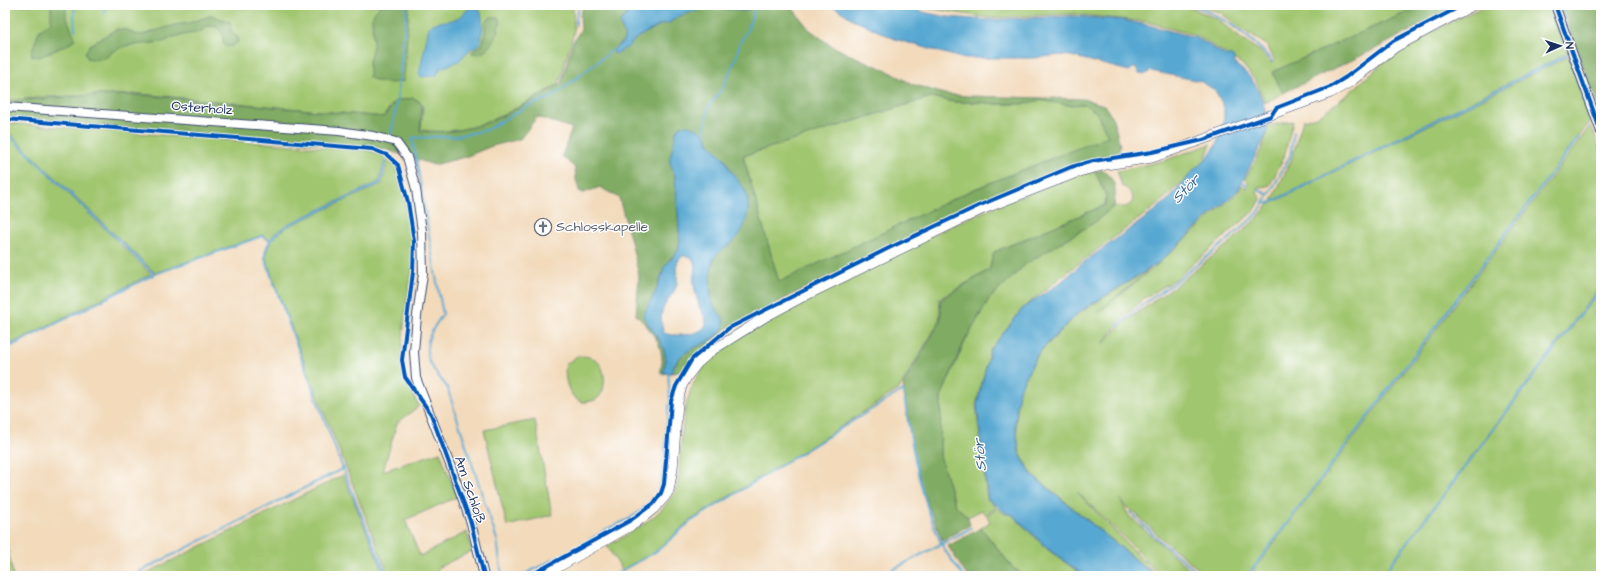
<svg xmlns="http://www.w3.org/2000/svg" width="1606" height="581" viewBox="0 0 1606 581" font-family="'Architects Daughter',sans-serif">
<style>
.green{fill:#a1c670;stroke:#5e7a67}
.forest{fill:#80ab62;stroke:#4e6d60;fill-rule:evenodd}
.water{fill:#57a7d1;stroke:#396b98;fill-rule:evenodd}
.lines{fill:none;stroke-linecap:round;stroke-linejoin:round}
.stream{stroke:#57a7d1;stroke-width:2}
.tertiary-casing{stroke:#3b496c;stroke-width:10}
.secondary-casing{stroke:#3b496c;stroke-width:10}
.tertiary{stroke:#fff;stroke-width:8}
.secondary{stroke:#fff;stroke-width:9}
.cycleway-casing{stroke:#fff;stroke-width:6}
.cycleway{stroke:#0057b8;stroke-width:4}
.labels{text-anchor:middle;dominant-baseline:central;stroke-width:3;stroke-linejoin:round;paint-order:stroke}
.street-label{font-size:14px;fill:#1b2f5e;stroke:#fff}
.worship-label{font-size:14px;fill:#5b616d;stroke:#fff;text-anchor:start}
.water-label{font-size:15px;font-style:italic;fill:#335f8c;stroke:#fff}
</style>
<rect width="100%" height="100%" fill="#fff"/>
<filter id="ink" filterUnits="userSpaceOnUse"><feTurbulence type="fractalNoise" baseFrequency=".025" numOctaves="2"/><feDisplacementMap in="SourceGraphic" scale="8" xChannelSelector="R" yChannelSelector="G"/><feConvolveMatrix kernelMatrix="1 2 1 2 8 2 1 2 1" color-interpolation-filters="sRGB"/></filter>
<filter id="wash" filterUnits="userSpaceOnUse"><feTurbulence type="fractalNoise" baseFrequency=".012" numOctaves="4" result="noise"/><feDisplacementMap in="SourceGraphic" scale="16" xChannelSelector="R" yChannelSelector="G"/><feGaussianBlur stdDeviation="0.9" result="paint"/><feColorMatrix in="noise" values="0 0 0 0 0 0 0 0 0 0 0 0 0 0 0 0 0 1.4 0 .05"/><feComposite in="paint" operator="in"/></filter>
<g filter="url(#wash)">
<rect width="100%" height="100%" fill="#f2dabb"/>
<g class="green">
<path d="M5,5H573L574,32L559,84C514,109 475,138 421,130L423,104L414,98L395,101L383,117L141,94L47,97L5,101Z"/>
<polygon points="907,5 1173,5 1192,8 1217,19 1240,38 1260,51 1271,63 1275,61 1267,45 1244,31 1221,13 1200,5 1423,5 1273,72 1283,93 1265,103 1256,81 1242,64 1197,36 1148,22 1073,14 989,18"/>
<polygon points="1486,5 1547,5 1568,53 1272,201 1291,160 1303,120 1317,117 1347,95 1402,46"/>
<path d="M1569,56L1590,122L1247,576H1207L1162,539L1134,512L1126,507L1120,499L1129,516L1197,576H1160L1135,548L1077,492L1158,576H1156L1033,475L1020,453L1016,424L1019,390L1039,353L1079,313L1151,268L1097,313L1157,265L1238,192L1242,185L1247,188L1249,182L1245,179C1254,163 1266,145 1268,126L1293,121L1284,157L1270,185L1259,188L1257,193L1261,199L1255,210L1176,279L1143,299L1117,324L1103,344L1118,327L1180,282L1231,242L1258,217L1268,205Z"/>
<polygon points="931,97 954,102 980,102 995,104 1025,104 1040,100 1069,105 1084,104 1096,112 1109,137 972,190 779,283 743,156"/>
<polygon points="5,123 371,151 386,157 379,182 286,225 274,234 270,240 263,235 155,273 9,133 8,135 151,274 5,347"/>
<polygon points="1591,125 1601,152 1601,285 1381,576 1249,576"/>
<polygon points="1211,144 1204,162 1156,206 1066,273 1023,308 990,350 976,405 987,499 996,507 986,515 982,510 968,517 955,505 940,456 941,397 965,342 989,299 1027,263 1095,222 1114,206 1126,207 1132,203 1133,197 1128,189 1122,186 1117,171 1163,161"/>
<path d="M388,159L396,167L406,202L412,241V271L405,313L401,360L403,377L419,406L397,423L383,471L440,452L457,497L405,520L420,556L467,532L472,551L437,568L441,576H389L305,364L266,259C265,244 276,235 287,227L382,184Z"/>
<path d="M1095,171L1106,196L1105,205L994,252L989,270L939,299L940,310L939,322L899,389L810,447L689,521L657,551L622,570L607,546C630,533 664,515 675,491C680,481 679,465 680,454C683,418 685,382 714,356C719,350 727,346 733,341C824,292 914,239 1009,201C1038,190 1065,177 1095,171Z"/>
<polygon points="1601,289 1601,576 1383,576"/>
<path d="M577,356C583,356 592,356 597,361C606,368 607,390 598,398C595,401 590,401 586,402C581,403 577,400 573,396C566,388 564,374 566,364Z"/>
<polygon points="535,420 552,515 507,526 484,430"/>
<polygon points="343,475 385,576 141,576"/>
<polygon points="997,508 1005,514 1011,514 1048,550 1084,576 1026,576 1013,568 981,528 990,522 987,516"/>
<polygon points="5,531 13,576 5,576"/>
</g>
<g class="forest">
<polygon points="52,5 66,5 66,16 75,38 71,43 40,57 32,56 31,54 39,31 51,22 51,7"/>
<path d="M381,5H409L404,81C392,84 379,84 369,77V61L373,46L372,18L375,12Z"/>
<path d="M584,5H633L620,23C623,35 629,37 617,46L628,47L636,38L660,25L669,23L679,16L704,8L715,7L726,9H737L741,11H746L756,5H790L809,29L830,45L846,53L888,71L912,84L944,94L967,96L1083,99L1104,105L1113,119L1120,145L1119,152L1116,155L1089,160L1070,166L975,206L798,292L728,328L692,359L681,372L661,374C660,368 663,364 662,358C661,341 648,327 636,315L639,276L631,241L619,198L600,187L584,193L579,191L576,179L575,168L562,156L572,128L537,117L520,139L492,146L465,157L434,165L384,149L5,118V101L95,95H142L384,117L395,101L414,98L422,104L420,131C478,137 513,110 561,84L573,42L581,29L580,15ZM931,97L954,102H980L995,104H1025L1040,100L1069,105L1084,104L1096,112L1108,136L972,190L779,282L743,156ZM677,129L706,135C709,145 716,150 723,157C727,162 728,166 731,171C737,183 746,186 748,201L733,242L719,251L714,257L711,269L710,289L713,304L721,317L710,340C694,347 678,353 672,372L663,373C672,348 654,336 643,316L655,293L663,270L670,259L678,251L680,240L675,175L670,163Z"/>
<polygon points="1423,5 1460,5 1371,51 1283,93 1272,72"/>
<polygon points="1560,5 1601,5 1601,113"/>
<path d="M212,15L230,22C232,31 229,32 238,37V42L232,46H226L223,44L222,33L217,27L207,26L202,31L174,37L163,42L125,46L112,52L109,56L97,60L87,58L85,52L91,44L117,29L128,30L134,34L142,35L175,25L189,23Z"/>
<path d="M491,17H494L499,18L501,22L498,27L499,32C492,40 487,58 472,53V51L482,45L485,35V22Z"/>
<path d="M1104,170C1117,183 1116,189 1114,206L1095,222L1027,263L989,299L964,342L941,397L940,456L955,505L968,518L970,525L942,540L923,492L913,450L903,385L940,322L941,310L940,300L989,270L994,252L1105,205L1106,196L1095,171Z"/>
<polygon points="981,528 1013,568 1026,576 967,576 948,546"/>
</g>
<g class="water">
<polygon points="633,5 678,5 684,8 695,5 756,5 746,11 715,7 704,8 679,16 669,23 660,25 636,38 628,47 615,54 613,50 623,42 625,36 620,23"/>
<path d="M831,5H899L927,13L948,17L988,20L1072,16L1122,20L1148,25L1197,38L1228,57L1230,55L1234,58V63C1240,68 1247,73 1252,80C1262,94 1268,115 1267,133L1238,190L1157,264L1079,312L1038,353L1019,390L1015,423L1019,453L1032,475L1155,576H1085L1048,549L1012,514L1006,513L988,499L977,405L990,350L1023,308L1061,282L1084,262L1151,214L1170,198L1193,171L1207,158L1217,144L1224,118V107L1215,90L1200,81L1151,71L1146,74L1138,73L1137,69C1134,67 1132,68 1129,71L1071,56L1060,55L1035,58H961L895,39L854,20Z"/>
<path d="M470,8L479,9C484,14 483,38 479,45L469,50L459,61L441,68L436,76L421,77L419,74L429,27C437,19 448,23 458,18C463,16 465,10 470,8Z"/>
<path d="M688,125C694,127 703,131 706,136C708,139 708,142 710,144C714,149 719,153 723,157C727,162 728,168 732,173C737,180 743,185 746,193C752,207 745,231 734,241C722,252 712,251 711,271C711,282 709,294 713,304C715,310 726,318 724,325C716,349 679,342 672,372L663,373C672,347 655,337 643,316L655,293L662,276L664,267L678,251L680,241L675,175L670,163V158L677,129L681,126ZM683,256C687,256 691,256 693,260C697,268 692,277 694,285C695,291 697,299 699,306C701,312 706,317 706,323C705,336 672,337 664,333C660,323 660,312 666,303C669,297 674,294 676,287C681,275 670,266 683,256Z"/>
</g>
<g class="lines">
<g class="stream">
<path d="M1192,5C1221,15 1253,38 1272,61"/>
<polyline points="104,14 106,5"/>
<polyline points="576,25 576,19 579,5"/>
<polyline points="75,30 74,12 76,5"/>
<polyline points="391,134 397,100 407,5"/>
<polyline points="9,135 154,274"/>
<polyline points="706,135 704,128 709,106 723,88 737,55 739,44 747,31 756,5"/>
<path d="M385,162L380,183L286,226C275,234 264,244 265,259C304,365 342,472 387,576"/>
<polyline points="1240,181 1248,185"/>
<polyline points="1259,190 1269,195 1290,156 1294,132"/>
<polyline points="1264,204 1272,202 1567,55"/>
<polyline points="1118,326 1142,305 1178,280 1229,239 1258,213 1269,195"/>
<polyline points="5,349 155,274 262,236 270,241"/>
<polyline points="1130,512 1160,541 1202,576"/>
<polyline points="131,576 344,468"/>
<path d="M502,576L497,540L447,387C433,369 420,357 431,333C434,326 439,320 443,314C431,256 424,196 412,138L457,136L486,130L528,106L552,97L613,50"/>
<polyline points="521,576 576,548 607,529 629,519 642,510 658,494 665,465 666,432 670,400 668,372"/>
<path d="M612,576L657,551L690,522L903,390C911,443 919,494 941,543C946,554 956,565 963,576"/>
<polyline points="881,576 971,528"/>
<polyline points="1247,576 1579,137"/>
<polyline points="1382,576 1601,287"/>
</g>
</g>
</g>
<g filter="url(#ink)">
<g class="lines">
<defs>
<g id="tertiary">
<polyline points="1555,5 1601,132"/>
<polyline points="5,107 339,131 373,136 396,142 407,157 416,189 422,231 423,274 417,316 414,352 416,378 454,475 471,523 484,576"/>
</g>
<polyline id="secondary" points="543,576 636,523 655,508 665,497 669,491 673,469 678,402 682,386 687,377 698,363 713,350 767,316 799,299 981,210 1079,172 1106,165 1152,158 1331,93 1349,83 1396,47 1474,5"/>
</defs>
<use href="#tertiary" class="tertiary-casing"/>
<use href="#secondary" class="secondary-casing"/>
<use href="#tertiary" class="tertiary"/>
<use href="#secondary" class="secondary"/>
<defs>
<g id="cycleway">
<polyline points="1555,5 1601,132"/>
<polyline points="5,119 372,149 387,155 398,165 408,202 414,241 413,272 402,360 405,377 431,414 471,523 484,576"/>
<polyline points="529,576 631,520 654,503 661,493 664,484 671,401 676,386 692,359 729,328 889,248 978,206 1071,167 1093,161 1152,152 1203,140 1271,116 1276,108 1330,87 1346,77 1393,41 1463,5"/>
</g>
</defs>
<use href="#cycleway" class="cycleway-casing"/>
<use href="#cycleway" class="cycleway"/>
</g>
</g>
<defs>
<symbol id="church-ring" viewBox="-11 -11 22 22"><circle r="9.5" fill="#fff" stroke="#6b7280" stroke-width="1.5"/><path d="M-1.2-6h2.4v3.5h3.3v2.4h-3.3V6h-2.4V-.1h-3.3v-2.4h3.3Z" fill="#6b7280"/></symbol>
</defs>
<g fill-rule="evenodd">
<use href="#church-ring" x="533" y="217" width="20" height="20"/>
</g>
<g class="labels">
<g class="street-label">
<text transform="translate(202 108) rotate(4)">Osterholz</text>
<text transform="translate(470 490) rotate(71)">Am Schloß</text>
</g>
<g class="worship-label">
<text x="556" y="227">Schlosskapelle</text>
</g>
<g class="water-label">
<text transform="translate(1186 189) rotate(-45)">Stör</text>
<text transform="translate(980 455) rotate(-95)">Stör</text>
</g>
</g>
<rect width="1606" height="581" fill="none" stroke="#fff" stroke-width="20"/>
<g transform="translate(1560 46) rotate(87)" stroke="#ffffff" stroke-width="3" paint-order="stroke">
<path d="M0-3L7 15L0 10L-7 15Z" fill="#1b2f5e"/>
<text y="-6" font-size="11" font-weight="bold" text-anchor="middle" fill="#1b2f5e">N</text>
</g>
</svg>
